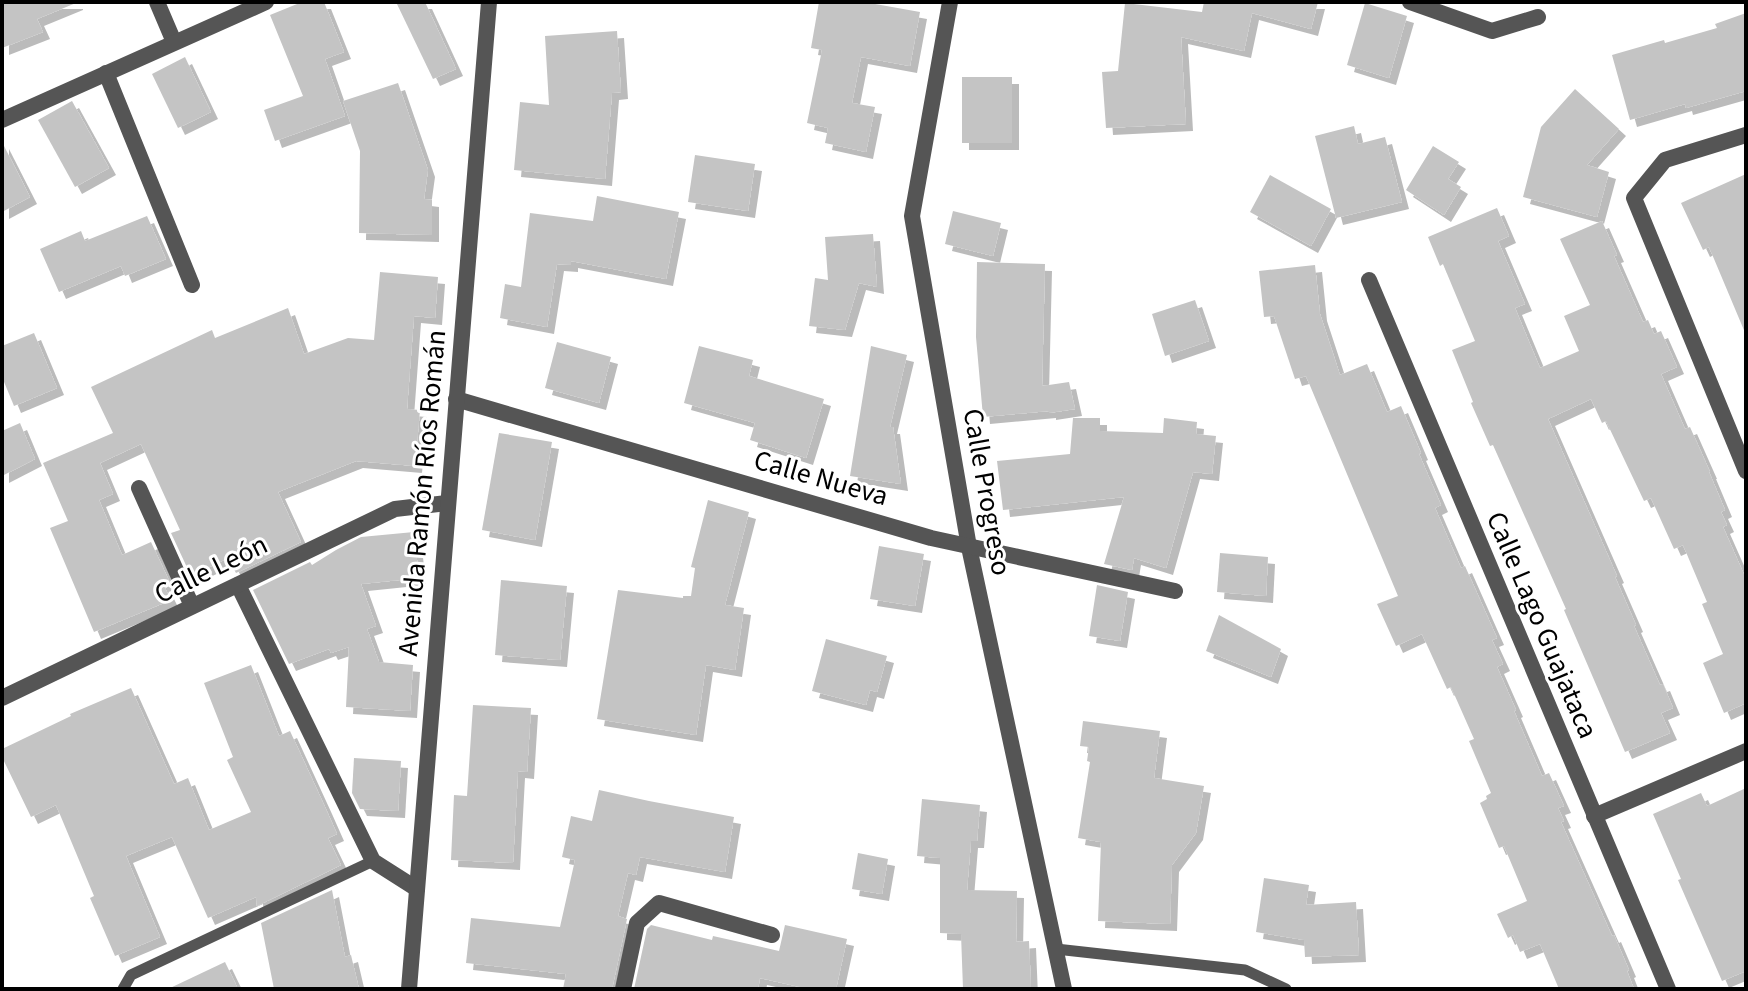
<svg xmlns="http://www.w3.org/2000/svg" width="1748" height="991" viewBox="0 0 1748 991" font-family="'Source Sans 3',sans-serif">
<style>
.building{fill:#c4c4c4;filter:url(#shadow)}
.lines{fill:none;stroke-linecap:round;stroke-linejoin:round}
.service{stroke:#555;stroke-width:11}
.minor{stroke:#555;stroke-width:16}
.labels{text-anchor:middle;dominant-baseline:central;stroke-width:6;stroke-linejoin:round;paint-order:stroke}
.street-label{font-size:28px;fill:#000;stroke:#fff}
</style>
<defs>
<filter id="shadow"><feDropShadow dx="7" dy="7" stdDeviation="0" flood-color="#0004"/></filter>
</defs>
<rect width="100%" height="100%" fill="#fff"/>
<g class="building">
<polygon points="2,2 76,2 76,3 37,19 43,32 2,48"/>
<polygon points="302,2 324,2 344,52 325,59 345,116 275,141 264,110 303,96 270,15"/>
<polygon points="396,2 425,2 456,69 433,79"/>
<polygon points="819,2 864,2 920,12 910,66 861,57 852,103 875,107 866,152 825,143 828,128 807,123 822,50 811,48"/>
<polygon points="1204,2 1318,2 1311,29 1252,13 1244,51 1181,37 1186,124 1106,128 1102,72 1118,71 1125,3 1202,12"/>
<polygon points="1365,3 1407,16 1389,78 1347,65"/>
<polygon points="1746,13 1746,91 1686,108 1685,104 1630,120 1612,55 1664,40 1665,43 1717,28 1715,24"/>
<polygon points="617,31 621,92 612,93 605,179 514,170 520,102 549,105 545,36"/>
<polygon points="185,57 211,112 178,128 152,74"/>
<rect x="962" y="77" width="50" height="66"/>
<polygon points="398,83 428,170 424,199 432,200 432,235 359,233 360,151 343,101"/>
<polygon points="1575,89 1619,129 1587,165 1609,172 1597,217 1523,197 1541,127"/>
<polygon points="72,101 109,168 75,187 38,120"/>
<polygon points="1354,126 1358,144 1385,137 1402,202 1336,218 1315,136"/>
<polygon points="2,142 30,197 2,212"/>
<polygon points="1433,146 1459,162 1448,179 1461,187 1444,215 1406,190"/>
<polygon points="695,155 755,164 748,211 688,202"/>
<polygon points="1746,174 1746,335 1709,247 1703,250 1681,203"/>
<polygon points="1270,175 1331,209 1311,246 1250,212"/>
<polygon points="597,196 679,212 666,279 571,261 571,265 557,264 547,327 500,318 505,284 521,287 530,213 593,221"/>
<polygon points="1497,208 1509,236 1498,241 1525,304 1515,308 1540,368 1579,351 1564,316 1590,305 1560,239 1602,221 1617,255 1614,256 1643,322 1648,320 1654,334 1661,331 1677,367 1661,374 1685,429 1690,427 1710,472 1709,472 1725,510 1721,512 1727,525 1723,527 1746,579 1746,707 1744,704 1724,713 1703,663 1723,654 1702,604 1707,602 1683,545 1674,549 1651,498 1644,501 1606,421 1602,423 1591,399 1548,419 1617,576 1615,577 1636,625 1634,626 1660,685 1663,684 1673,708 1661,713 1670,733 1625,752 1564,610 1566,609 1493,445 1490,446 1471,403 1473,402 1452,350 1475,341 1443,264 1440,266 1428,237"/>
<polygon points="953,211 1001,223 993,256 945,244"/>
<polygon points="147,216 166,259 125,276 121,266 59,292 40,249 81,231 85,241"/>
<polygon points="873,234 877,287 859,283 845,330 809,326 815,278 828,280 825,237"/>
<polygon points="977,262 1045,264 1042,386 1069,382 1075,409 1049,413 1049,411 983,417 976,337"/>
<polygon points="1315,265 1320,314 1340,375 1367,364 1387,412 1401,406 1421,453 1419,454 1441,505 1435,508 1461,568 1465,566 1497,638 1492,640 1503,664 1497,667 1516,710 1514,711 1542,776 1549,773 1564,806 1558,808 1564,821 1561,822 1612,936 1614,935 1629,970 1627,971 1634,989 1559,989 1540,944 1520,952 1513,935 1508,938 1497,914 1527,901 1504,846 1499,848 1480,803 1487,799 1486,796 1491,793 1469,741 1474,739 1451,687 1447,689 1422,634 1396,646 1377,604 1398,596 1306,376 1295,379 1274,316 1264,317 1259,271"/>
<polygon points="380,272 438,277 435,318 414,316 407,409 420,410 415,466 356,461 278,492 301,542 236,573 228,558 191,576 171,533 180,530 141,444 100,463 113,494 99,500 122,555 151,542 171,585 165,588 171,600 94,632 50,528 68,521 43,463 113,433 91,387 212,330 215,338 288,308 304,354 348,338 374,340"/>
<polygon points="1195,300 1209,341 1165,356 1152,314"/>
<polygon points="34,333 57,388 14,406 2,377 2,346"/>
<polygon points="557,342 611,357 599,403 545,388"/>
<polygon points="699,346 753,360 749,376 824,399 806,458 750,440 755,423 684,403"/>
<polygon points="871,346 907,355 890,427 893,427 901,484 850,476"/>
<polygon points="1073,418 1100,418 1100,431 1163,433 1164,418 1197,422 1196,434 1216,436 1212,474 1193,472 1166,568 1134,558 1132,570 1104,564 1124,497 1003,510 997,461 1070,454"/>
<polygon points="20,423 35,459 2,476 2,431"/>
<polygon points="499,433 552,442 535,540 482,530"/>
<polygon points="708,500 749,512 725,605 744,608 735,670 706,665 696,735 597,719 618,590 683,598 683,596 691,596 695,568 691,567"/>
<polygon points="414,532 419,578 361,584 376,626 367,629 379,662 413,665 410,711 346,707 349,647 331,653 329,649 289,664 253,590 310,562 312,565 336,550 361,537"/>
<polygon points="879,546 924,554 915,606 870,599"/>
<polygon points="1220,553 1268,557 1266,596 1217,592"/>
<polygon points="501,580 567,586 560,660 495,655"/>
<polygon points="1097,585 1128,592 1120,641 1089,636"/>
<polygon points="1219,615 1281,649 1271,677 1206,651"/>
<polygon points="826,639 887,656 877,692 870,690 866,705 812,691"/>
<polygon points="251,665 279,736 290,731 325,807 337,834 328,838 341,865 257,906 256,897 208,918 172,837 126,856 160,937 115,956 90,898 94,896 56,805 31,817 2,757 2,749 71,716 70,714 131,688 174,784 188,778 209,830 251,812 227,760 233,757 204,683"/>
<polygon points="473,705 531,708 527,772 518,771 513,863 451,860 454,795 467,796"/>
<polygon points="1083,721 1160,731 1154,778 1204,786 1196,833 1172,865 1170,924 1098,921 1101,842 1078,838 1090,762 1087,761 1089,747 1080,746"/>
<polygon points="354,758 401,761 398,811 360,809 352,793"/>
<polygon points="1746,788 1746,971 1722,981 1678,880 1681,879 1653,814 1701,793 1707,806"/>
<polygon points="599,790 649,801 734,817 725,872 640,857 636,875 628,873 618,916 627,919 612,989 563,989 566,974 466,963 471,918 560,927 575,860 562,857 571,816 592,821"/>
<polygon points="922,799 980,805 977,841 971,841 967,890 1017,891 1016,942 1029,941 1031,989 963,989 961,934 940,933 940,858 917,856"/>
<polygon points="858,853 888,859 882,894 852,889"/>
<polygon points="1264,878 1309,885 1306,905 1356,902 1359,955 1305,957 1304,940 1256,932"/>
<polygon points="332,890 345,957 351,955 359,989 274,989 261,923"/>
<polygon points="651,925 712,940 713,936 779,951 785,925 847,939 836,989 809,989 760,978 758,989 634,989 647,929"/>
<polygon points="225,962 238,989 168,989"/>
</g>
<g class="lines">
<g class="service">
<polyline points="1056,949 1245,970 1286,989"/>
<polyline points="123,989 131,975 373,861"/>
</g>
<g class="minor">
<polyline points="157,2 174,42"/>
<polyline points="950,2 912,216 969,547 1064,989"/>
<polyline points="1410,2 1492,31 1538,17"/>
<polyline points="106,73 192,285"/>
<polyline points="2,120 266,2"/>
<polyline points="1746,135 1665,160 1634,198 1746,471"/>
<polyline points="1369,280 1668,989"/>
<polyline points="456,399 931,538 1175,591"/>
<polyline points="139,488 192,606"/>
<polyline points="238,585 373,861 417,889"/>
<polyline points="2,698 395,509 447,503"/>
<polyline points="1594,816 1746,751"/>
<polyline points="409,989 489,2"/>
<polyline points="623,989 637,923 659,903 772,935"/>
</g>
</g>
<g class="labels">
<g class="street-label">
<text transform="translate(821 478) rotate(16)">Calle Nueva</text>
<text transform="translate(987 492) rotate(80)">Calle Progreso</text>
<text transform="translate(422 493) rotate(-85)">Avenida Ramón Ríos Román</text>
<text transform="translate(211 569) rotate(-26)">Calle León</text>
<text transform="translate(1542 625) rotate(67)">Calle Lago Guajataca</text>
</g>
</g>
<rect width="1748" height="991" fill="none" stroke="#000000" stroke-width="8"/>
</svg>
